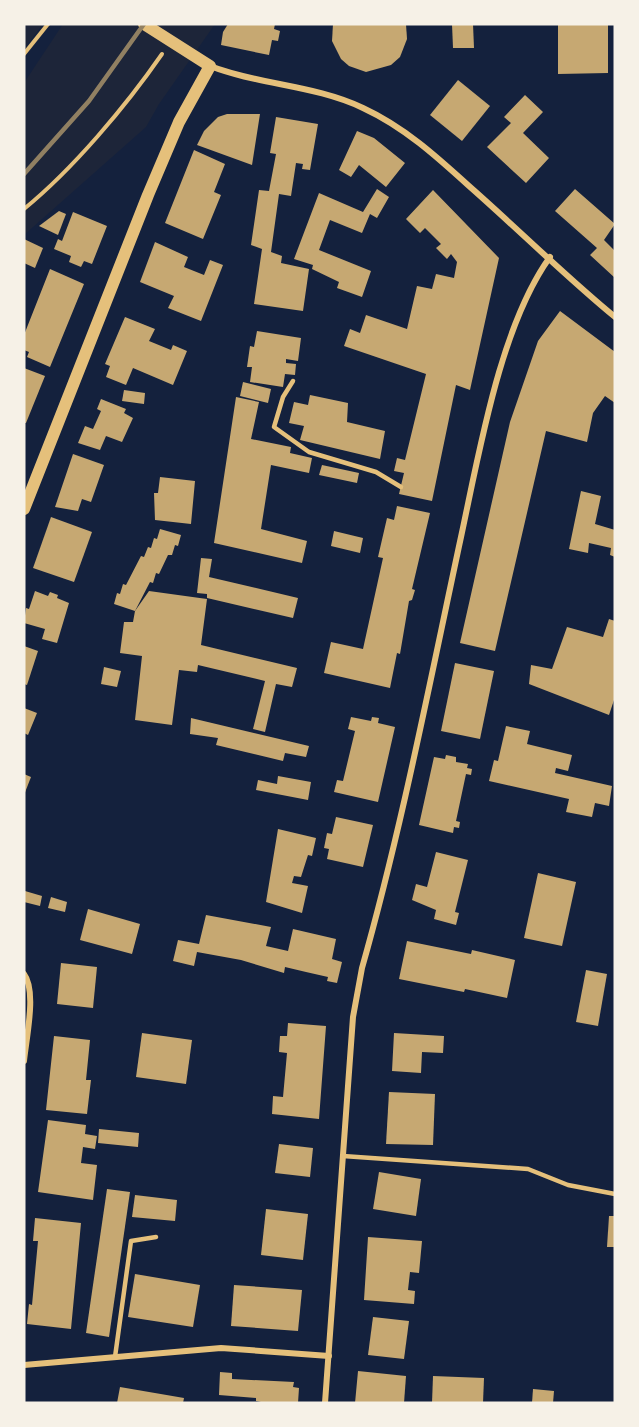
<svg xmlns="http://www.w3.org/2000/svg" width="639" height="1427" viewBox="0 0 639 1427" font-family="'IBM Plex Sans',sans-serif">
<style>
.green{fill:#1d2539}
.building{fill:#c6a872}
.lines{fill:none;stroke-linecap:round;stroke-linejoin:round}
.path{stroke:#e5c07b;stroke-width:4}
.service{stroke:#e5c07b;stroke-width:4.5}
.minor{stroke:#e5c07b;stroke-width:6}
.secondary{stroke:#e5c07b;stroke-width:12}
.rail{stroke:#918062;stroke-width:4.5}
</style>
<rect width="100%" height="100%" fill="#14213d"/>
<g class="green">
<polygon points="24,24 43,24 24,49"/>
<polygon points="63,24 215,24 159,104 146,127 24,235 24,83"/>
</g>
<g class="building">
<polygon points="228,24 275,24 274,29 280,31 278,41 272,40 269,55 221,45 223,32"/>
<polygon points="333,24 406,24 407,39 400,57 391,65 366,72 349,66 341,59 332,41"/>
<polygon points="452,24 473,24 474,48 453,48"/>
<polygon points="558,24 608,24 608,73 558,74"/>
<polygon points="458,80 490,106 462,141 430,115"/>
<polygon points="525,95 543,112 523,133 549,158 526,183 487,147 511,123 504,117"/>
<polygon points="227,114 260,114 252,165 197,145 204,131 218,117"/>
<polygon points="276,117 318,124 310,170 302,169 303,164 296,163 291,196 279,194 271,252 282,256 281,263 309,269 303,311 254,304 262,249 251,245 259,190 269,191 276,154 270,153"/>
<polygon points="357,131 374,138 405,163 386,187 359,165 351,177 339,170"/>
<polygon points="194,150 225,164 214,192 221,195 203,239 165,223"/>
<polygon points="377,189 389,197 377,218 370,214 362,233 330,220 319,250 371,271 362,297 337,288 339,282 312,269 313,265 294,259 319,193 363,212"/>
<polygon points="575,189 615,224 604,240 615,251 615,278 590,255 597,248 555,211"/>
<polygon points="433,190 499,258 470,390 456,385 432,501 399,494 404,473 394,471 397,458 405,460 426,374 344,346 350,329 360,333 366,315 407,329 417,286 432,289 436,274 454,278 457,262 451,254 447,259 436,248 441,244 425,228 420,233 406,219"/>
<polygon points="59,211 66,214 58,235 39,226"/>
<polygon points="73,212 107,226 92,264 84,261 81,267 69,262 71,256 54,249 58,239 62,241"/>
<polygon points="24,239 43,248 35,268 24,263"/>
<polygon points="155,242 188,257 184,267 204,275 210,260 223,265 201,321 168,308 174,296 140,282"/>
<polygon points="50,269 84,284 50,367 27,357 29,352 24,350 24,335"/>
<polygon points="560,311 615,352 615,403 605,396 593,413 587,442 546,431 495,651 460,643 510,422 538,341"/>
<polygon points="125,317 155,329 149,341 171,350 173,345 187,351 173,385 133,368 126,385 106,377 110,366 105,364"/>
<polygon points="257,331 301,338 298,361 286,359 286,363 296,364 295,375 285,374 283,387 250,382 252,367 247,367 250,346 254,347"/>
<polygon points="24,368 45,376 26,423 24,423"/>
<polygon points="243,382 271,389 268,403 240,396"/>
<polygon points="124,390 145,393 144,404 122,401"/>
<polygon points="310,395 348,403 347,422 385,431 380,459 300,440 304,426 289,423 294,402 308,405"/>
<polygon points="236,397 259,402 251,439 291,447 290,453 312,458 309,473 271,465 261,529 307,541 302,563 214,543"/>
<polygon points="101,399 126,409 124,413 133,418 122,442 106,436 100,450 78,443 85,426 93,429 101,411 97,409"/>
<polygon points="73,454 104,465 91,502 82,499 78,511 55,507"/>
<polygon points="322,465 359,473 357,483 319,475"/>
<polygon points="160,477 195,481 191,524 155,520 154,493 158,493"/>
<polygon points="581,491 601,496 595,524 615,530 615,557 610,555 611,548 589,543 588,553 569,549"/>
<polygon points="397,506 430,513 412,589 415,590 412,600 409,601 400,654 397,653 390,688 324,673 331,642 363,649 383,558 378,557 387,518 394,520"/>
<polygon points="51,517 92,532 74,582 33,568"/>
<polygon points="160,529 181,535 178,546 175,545 172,555 168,555 159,574 156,573 153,583 150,582 135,611 114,604 117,593 120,594 123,584 126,585 141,556 144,557 148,547 151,548 154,538 157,539"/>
<polygon points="334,531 363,538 360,553 331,546"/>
<polygon points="201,558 212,559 209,577 298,598 293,618 207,598 207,594 197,593"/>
<polygon points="35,591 48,596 50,592 58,595 57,598 69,603 57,643 42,639 45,629 24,623 26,608 29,609"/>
<polygon points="149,591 207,599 201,645 297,668 292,687 276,684 265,732 253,729 265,681 198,665 197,672 179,670 172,725 135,720 142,656 120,653 124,622 133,622 135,611"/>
<polygon points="609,619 615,621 615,697 609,715 529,684 531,665 552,669 567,627 603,637"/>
<polygon points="24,646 38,651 27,685 24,684"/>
<polygon points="455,663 494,671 480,739 441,731"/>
<polygon points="104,667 121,671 117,687 101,684"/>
<polygon points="24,708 37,713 28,735 24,733"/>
<polygon points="351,717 371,721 372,717 379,718 378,723 395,727 378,802 334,792 337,780 343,781 355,731 348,729"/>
<polygon points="191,718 309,746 306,757 285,753 283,761 216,745 218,738 190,734"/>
<polygon points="506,726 530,731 527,744 572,755 568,771 556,768 555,773 612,786 609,806 595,803 592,817 566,812 569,799 489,781 494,760 498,761"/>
<polygon points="446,755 456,757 456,762 468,764 467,768 472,769 471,775 466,774 456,821 460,822 459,828 454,827 453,833 419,825 434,757 445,759"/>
<polygon points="24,774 31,777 24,795"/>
<polygon points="278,776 311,782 308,800 256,790 258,780 277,784"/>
<polygon points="336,817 373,825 363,867 327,859 329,849 324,848 327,833 332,834"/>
<polygon points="278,829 316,838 312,856 308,855 301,877 294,876 292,883 308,886 302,913 266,902"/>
<polygon points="436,852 468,860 455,912 459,913 456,925 434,919 436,910 412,900 416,884 427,887"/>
<polygon points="538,873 576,882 562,946 524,938"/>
<polygon points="25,891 42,896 40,906 24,902"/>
<polygon points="51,897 67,902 65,912 48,908"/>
<polygon points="88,909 140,924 132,954 80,940"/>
<polygon points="206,915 271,927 266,946 288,951 293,929 336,939 332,959 342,962 337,983 327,981 328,977 306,972 285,967 284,973 241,960 197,952 194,966 173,961 178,940 199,944"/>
<polygon points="407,941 471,954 472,950 515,960 507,998 465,989 464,992 399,979"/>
<polygon points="61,963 97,967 93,1008 57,1004"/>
<polygon points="586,970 607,974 598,1026 576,1022"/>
<polygon points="288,1023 326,1026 319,1119 272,1114 273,1096 283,1097 287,1053 279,1052 280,1036 287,1036"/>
<polygon points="142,1033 192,1040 186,1084 136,1077"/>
<polygon points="394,1033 444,1036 443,1053 422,1052 421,1073 392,1071"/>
<polygon points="54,1036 90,1040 86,1080 91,1080 87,1114 46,1110"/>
<polygon points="389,1092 435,1094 433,1145 386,1144"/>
<polygon points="48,1120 86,1125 85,1134 97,1136 95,1149 83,1147 81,1163 97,1165 93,1200 38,1192"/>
<polygon points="99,1129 139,1133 138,1147 98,1143"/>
<polygon points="279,1144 313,1148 310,1177 275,1173"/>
<polygon points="379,1172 421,1179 416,1216 373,1209"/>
<polygon points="107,1189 130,1192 109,1337 86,1333"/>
<polygon points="135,1195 177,1200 175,1221 132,1217"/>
<polygon points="266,1209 308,1214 303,1260 261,1255"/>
<polygon points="609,1216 615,1216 615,1247 607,1247"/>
<polygon points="35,1218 81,1223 71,1329 27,1324 29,1304 32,1305 38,1241 33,1241"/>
<polygon points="368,1237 422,1241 419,1273 410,1272 408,1290 415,1291 414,1304 364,1300"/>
<polygon points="135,1274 200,1285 193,1327 128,1317"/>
<polygon points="234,1285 302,1290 298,1331 231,1326"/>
<polygon points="373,1317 409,1321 404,1359 368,1355"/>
<polygon points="358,1371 406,1376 404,1403 355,1403"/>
<polygon points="220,1372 232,1373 232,1379 294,1382 293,1387 299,1388 298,1403 266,1403 256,1401 256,1398 219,1395"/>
<polygon points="433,1376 484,1378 483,1403 432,1403"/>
<polygon points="120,1387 184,1398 183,1403 117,1403"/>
<polygon points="533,1389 554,1391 553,1403 532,1403"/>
</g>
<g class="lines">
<g class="path">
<polyline points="24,54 48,24"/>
<path d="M24,209C73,169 126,106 162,54"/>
</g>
<g class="service">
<polyline points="293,381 283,397 274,427 309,452 376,472 401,487"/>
<polyline points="343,1156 528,1169 568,1185 615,1194"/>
<polyline points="115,1357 131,1241 156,1237"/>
</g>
<g class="minor">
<path d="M210,66C259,85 315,85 363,108C404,127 436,156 469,186C518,229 565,276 615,317"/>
<path d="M24,974C37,991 26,1039 24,1061"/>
<polyline points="24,1365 221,1348 329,1356"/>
<path d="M325,1403L353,1017L362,968C402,827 430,681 461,537C479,454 500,326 550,257"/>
</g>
<polyline class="secondary" points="24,509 148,195 179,122 210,66 144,24"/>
<polyline class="rail" points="24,174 89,101 144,24"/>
</g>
<rect width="639" height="1427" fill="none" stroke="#f6f1e7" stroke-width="51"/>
</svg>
